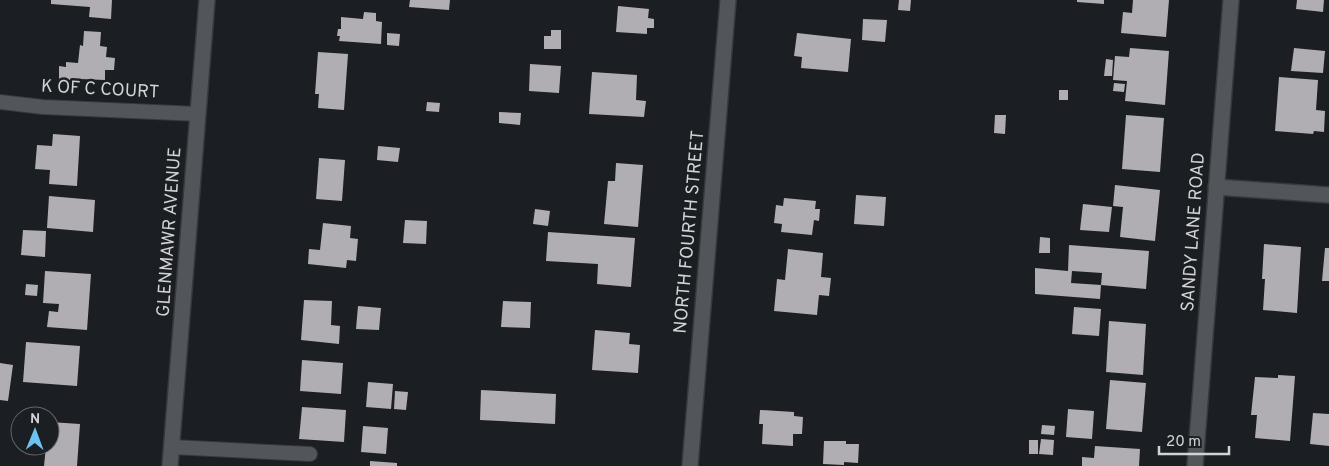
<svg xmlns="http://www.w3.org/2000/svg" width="1329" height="466" viewBox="0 0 1329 466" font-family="Overpass,sans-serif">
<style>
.building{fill:#b1aeb3}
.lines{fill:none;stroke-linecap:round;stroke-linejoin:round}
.lane-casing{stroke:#37393c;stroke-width:16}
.street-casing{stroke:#37393c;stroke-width:18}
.lane{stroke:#52565b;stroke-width:14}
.street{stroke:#52565b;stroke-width:15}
.labels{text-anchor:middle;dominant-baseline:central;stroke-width:5;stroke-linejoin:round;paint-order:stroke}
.street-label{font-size:18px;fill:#d1d3d6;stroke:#1b1e22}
</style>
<rect width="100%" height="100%" fill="#1b1e22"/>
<g class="building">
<polygon points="51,0 112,0 111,19 89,17 90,7 51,4"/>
<polygon points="410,0 450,0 449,10 409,7"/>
<polygon points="899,0 911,0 910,11 898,10"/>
<polygon points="1077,0 1104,0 1104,4 1077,2"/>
<polygon points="1133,0 1169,0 1166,37 1121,33 1123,12 1132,13"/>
<polygon points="1297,0 1324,0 1323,12 1296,9"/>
<polygon points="618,6 649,9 648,18 654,19 654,28 647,28 647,34 616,32"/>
<polygon points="364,12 376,13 376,21 382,22 381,44 339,41 340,36 337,36 338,29 341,29 341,17 363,19"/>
<polygon points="863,19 887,20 885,42 862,40"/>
<polygon points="551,30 561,30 561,49 544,49 544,36 551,36"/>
<polygon points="84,31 101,32 100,46 107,47 106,57 115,58 114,70 105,70 105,80 80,79 80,81 59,80 59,66 66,67 66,62 78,63 80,45 83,46"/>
<polygon points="387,33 400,34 399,46 387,45"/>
<polygon points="797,33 851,39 848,72 801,68 802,57 794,56"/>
<polygon points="1130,48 1169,51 1165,105 1125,101 1127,81 1113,80 1115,56 1129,57"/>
<polygon points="1294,48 1325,51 1323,73 1291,71"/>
<polygon points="318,52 348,54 344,110 318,108 319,94 315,94"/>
<polygon points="1106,59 1113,60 1112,76 1104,76"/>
<polygon points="530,64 561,66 559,93 529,91"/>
<polygon points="592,72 637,75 636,100 646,101 644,117 589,114"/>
<polygon points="1279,77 1318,80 1316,110 1325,111 1324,132 1314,131 1313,134 1275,131"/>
<polygon points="1114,83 1125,84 1124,92 1113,91"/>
<rect x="1059" y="90" width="9" height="10"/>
<polygon points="427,102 440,103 439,112 426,111"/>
<polygon points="499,112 521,113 520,125 499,123"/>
<polygon points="995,115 1006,115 1005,134 994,133"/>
<polygon points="1126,115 1164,118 1160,172 1122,169"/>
<polygon points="53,134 80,136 77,186 49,184 50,170 35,169 37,145 52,146"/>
<polygon points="378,146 400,148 398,162 377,160"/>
<polygon points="319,158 345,160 342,201 316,199"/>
<polygon points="616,163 643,165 638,227 604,224 608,181 615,181"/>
<polygon points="1115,185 1160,190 1155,241 1120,237 1123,207 1113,206"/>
<polygon points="856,195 886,197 884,226 854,224"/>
<polygon points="49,196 95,200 93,232 47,228"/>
<polygon points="784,198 816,201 815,209 820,209 819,221 814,220 812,235 781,232 782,224 774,223 776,205 783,206"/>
<polygon points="1083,204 1112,207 1109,232 1080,230"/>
<polygon points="535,209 550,211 548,226 533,224"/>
<polygon points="405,220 427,221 426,244 403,243"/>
<polygon points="323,223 351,226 350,238 358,239 356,261 347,260 346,268 308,264 309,249 320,250"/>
<polygon points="23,230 46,231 45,257 21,255"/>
<polygon points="548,232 635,238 631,287 597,284 598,264 546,261"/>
<polygon points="1040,237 1050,238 1050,253 1039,253"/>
<polygon points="1264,244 1301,247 1297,313 1263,310 1265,279 1262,279"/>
<polygon points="1069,245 1149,251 1146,289 1101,285 1102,273 1072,271 1071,283 1101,285 1100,299 1035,294 1035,268 1068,271"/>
<polygon points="1325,248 1329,248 1329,281 1322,281"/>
<polygon points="788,249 823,253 821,277 831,278 829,296 819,295 817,315 774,311 777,279 785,280"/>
<polygon points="45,271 91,274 87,330 47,327 49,311 58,312 59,304 43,303"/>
<polygon points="26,284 38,285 37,296 25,295"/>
<polygon points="304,300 332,301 331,325 340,326 339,344 301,340"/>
<polygon points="503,301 531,302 530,328 501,327"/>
<polygon points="358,306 381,308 379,330 356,329"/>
<polygon points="1074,307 1101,309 1099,336 1072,334"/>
<polygon points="1109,321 1146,324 1143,375 1106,372"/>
<polygon points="595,330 630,333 629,344 640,345 638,373 592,370"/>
<polygon points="26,342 80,346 77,386 23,382"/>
<polygon points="302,360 343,363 341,394 300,391"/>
<polygon points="0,363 13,365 8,401 0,400"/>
<polygon points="1278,375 1295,376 1290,441 1255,438 1257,415 1251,415 1255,377 1278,378"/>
<polygon points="1110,380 1146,383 1142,432 1106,429"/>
<polygon points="368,382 393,384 391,409 366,407"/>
<polygon points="481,390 556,394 555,424 480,420"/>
<polygon points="395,391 408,392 406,410 394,409"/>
<polygon points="302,407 346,410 344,442 299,439"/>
<polygon points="1068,409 1094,411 1092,439 1066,437"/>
<polygon points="760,410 794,412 794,416 803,417 802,434 793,434 793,446 762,444 763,424 759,424"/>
<polygon points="1313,413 1329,414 1329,446 1310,444"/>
<polygon points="50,422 80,424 77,466 44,466 46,446 50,446"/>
<polygon points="1042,425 1055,426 1054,435 1041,434"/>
<polygon points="363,426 388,428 386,454 361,452"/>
<polygon points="1041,439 1054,440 1053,455 1039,454"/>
<rect x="1029" y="440" width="9" height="14"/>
<polygon points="824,441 846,441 846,444 859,444 858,463 844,462 844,465 823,464"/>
<polygon points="1095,446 1140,449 1139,466 1082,466 1082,457 1094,458"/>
<polygon points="370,461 397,463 397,466 370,466"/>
</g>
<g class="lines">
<defs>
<g id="lane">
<polyline points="0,102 43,107 198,114"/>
<polyline points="172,447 310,454"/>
</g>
<g id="street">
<polyline points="1216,187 1329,195"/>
<polyline points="170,466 207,0"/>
<polyline points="690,466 728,0"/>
<polyline points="1195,466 1231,0"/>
</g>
</defs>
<use href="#lane" class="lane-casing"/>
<use href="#street" class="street-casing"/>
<use href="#lane" class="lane"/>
<use href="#street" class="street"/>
</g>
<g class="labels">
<g class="street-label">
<text transform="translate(100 90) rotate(3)">K OF C COURT</text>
<text transform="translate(170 232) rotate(-86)">GLENMAWR AVENUE</text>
<text transform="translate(690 232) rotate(-85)">NORTH FOURTH STREET</text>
<text transform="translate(1194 232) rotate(-86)">SANDY LANE ROAD</text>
</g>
</g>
<g transform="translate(35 431) rotate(1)"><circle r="24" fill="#1b1e22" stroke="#64666a"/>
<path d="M0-4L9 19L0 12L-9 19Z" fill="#6bc3f2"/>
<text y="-8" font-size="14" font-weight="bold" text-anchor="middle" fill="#d1d3d6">N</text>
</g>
<path d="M1159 446v8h70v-8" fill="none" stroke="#d1d3d6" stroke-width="2.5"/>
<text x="1166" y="446" font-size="15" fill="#d1d3d6" stroke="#1b1e22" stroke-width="4" paint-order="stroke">20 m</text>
</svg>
